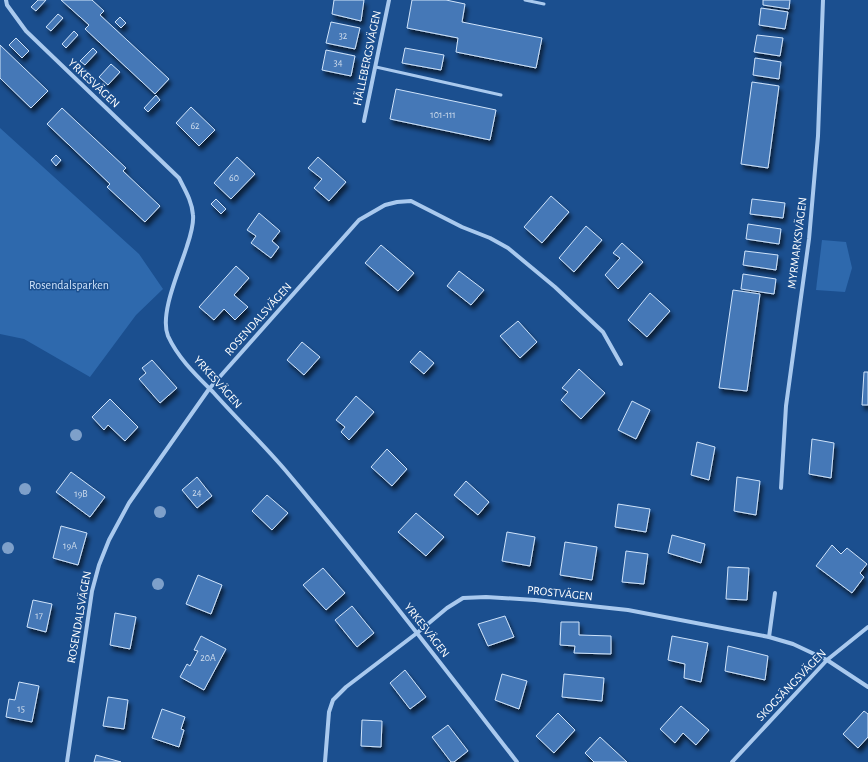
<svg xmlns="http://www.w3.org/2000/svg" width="868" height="762" viewBox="0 0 868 762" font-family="'Alegreya Sans',sans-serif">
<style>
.green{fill:#2e69ad}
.building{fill:#4478b7;stroke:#cfe3fa;filter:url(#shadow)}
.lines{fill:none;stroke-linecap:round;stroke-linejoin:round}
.lane{stroke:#a9c9ee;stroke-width:3}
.street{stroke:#a9c9ee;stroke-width:4}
.tree{fill:#7ea0ca}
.labels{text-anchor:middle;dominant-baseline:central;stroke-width:3;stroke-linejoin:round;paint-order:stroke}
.number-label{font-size:10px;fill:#d0dded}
.street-label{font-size:12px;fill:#fff;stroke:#1b4f8f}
.park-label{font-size:12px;fill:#cfe3fa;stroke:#1b4f8f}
</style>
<defs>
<filter id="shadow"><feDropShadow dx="2.5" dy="4.5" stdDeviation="2" flood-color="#0009"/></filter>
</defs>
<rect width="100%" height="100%" fill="#1b4f8f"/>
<g class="green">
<polygon points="0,128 139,254 163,289 136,315 90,377 24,339 0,334"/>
<polygon points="822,240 846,242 852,268 845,292 816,290"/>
</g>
<g class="building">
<polygon points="38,0 46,0 36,11 31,7"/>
<polygon points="61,0 92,0 104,11 100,15 169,79 155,94 85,29 89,25"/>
<polygon points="334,0 364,0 361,21 332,14"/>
<polygon points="412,0 446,0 465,4 462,22 542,38 536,68 456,52 458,38 407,28"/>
<polygon points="763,0 790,0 789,9 763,5"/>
<polygon points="761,8 788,12 785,29 759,25"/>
<polygon points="58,14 63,18 51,31 46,27"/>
<polygon points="120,17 126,23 121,28 115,22"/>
<polygon points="331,22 360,28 355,49 326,43"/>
<polygon points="74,31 78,35 66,48 62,44"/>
<polygon points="757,35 783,38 780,56 754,52"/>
<polygon points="16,38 29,51 22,58 9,45"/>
<polygon points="0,45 48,91 31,108 0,78"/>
<polygon points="93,48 97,52 85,65 80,61"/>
<polygon points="405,48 444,55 441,70 402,63"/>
<polygon points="326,50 355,56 351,76 322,70"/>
<polygon points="755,58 781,62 779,79 753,75"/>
<polygon points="111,64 120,72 108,85 99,77"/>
<polygon points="752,82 779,86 768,168 741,164"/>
<polygon points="396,89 496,110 490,140 390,119"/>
<polygon points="156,95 160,100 148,112 144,108"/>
<polygon points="191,107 215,130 199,146 176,123"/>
<polygon points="62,108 126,168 123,171 160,206 145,222 107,187 110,184 47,124"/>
<polygon points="56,155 61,160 56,166 51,160"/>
<polygon points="237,157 255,174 231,199 214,183"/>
<polygon points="318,157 346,182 329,201 314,188 322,179 308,168"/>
<polygon points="551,196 569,212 542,243 524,227"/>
<polygon points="216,199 226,209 221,214 211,204"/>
<polygon points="752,199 785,203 783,218 750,214"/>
<polygon points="259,213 280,231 272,241 279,247 271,258 251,243 256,236 247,230"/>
<polygon points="748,224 781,229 779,244 746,239"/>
<polygon points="586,226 602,240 574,272 559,258"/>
<polygon points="622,243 643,262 618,289 605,275 620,258 613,253"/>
<polygon points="381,245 414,273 398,291 365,263"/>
<polygon points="745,251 778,255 776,270 743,265"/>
<polygon points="236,266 249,278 234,295 248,307 235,320 224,309 214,320 199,307"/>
<polygon points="459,271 484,290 471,305 447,286"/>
<polygon points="743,274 776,279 774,294 741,289"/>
<polygon points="733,290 760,294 747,391 719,388"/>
<polygon points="650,293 670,311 647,337 628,320"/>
<polygon points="518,321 537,342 520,358 500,336"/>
<polygon points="302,342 320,357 304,375 287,360"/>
<polygon points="420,351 434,363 424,374 410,362"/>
<polygon points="152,360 177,388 160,403 139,379 146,373 142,368"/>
<polygon points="579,369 605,393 581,419 561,400 568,392 562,388"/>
<polygon points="864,372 868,372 868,405 862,405"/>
<polygon points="356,396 374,412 349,440 341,432 345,427 336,420"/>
<polygon points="110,399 138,427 125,441 108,425 104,430 92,417"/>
<polygon points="632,401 650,410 636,439 618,430"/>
<polygon points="812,439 834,443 831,478 809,474"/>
<polygon points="697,442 715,447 709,480 691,475"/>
<polygon points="387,449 407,469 392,486 371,467"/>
<polygon points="71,472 105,497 90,517 56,492"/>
<polygon points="197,477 212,496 197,508 182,490"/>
<polygon points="737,477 760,481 756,515 734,511"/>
<polygon points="466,481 489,502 478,515 454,495"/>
<polygon points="267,495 288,513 272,530 252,511"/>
<polygon points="618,504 650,509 646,532 615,527"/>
<polygon points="416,513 444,537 426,556 398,532"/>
<polygon points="61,526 87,533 78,565 53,558"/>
<polygon points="507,532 535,537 530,566 502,561"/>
<polygon points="672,535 705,544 701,563 668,553"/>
<polygon points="565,542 597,547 592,580 560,575"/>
<polygon points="832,545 841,554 847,548 867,564 860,573 864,577 852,593 816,566"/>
<polygon points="626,551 648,554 644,584 622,582"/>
<polygon points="728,567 749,568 747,600 726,599"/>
<polygon points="323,568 345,593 326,610 303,585"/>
<polygon points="198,575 222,585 211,614 186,604"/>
<polygon points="33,600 52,604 46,632 27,627"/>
<polygon points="352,606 374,633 357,647 335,620"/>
<polygon points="115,613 136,617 130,649 110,645"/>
<polygon points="505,616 514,637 488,646 478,624"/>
<polygon points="561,622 579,622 579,635 611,636 611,654 574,653 575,646 560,645"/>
<polygon points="201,636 226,649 204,690 180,677 187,664 190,666 198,651 194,650"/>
<polygon points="672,636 708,643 701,682 684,678 685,664 668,660"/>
<polygon points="728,646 768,656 765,680 725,671"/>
<polygon points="405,670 426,697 410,709 390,683"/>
<polygon points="502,674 527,681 519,709 495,700"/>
<polygon points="564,674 604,678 602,701 562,697"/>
<polygon points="19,682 39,686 32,722 6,717 9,699 15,700"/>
<polygon points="108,697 128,700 124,729 103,726"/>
<polygon points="681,706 709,730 696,745 683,733 675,743 660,729"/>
<polygon points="162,709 185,717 181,729 184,730 179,747 152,738"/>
<polygon points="864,711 868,714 868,737 858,748 843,734"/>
<polygon points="558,713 575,730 554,753 536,736"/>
<polygon points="362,720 382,721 381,747 361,746"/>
<polygon points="448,725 468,751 454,762 451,762 432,737"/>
<polygon points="600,737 627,762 594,762 585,753"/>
<polygon points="96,755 121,762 94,762"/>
</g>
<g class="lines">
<g class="lane">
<polyline points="525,0 544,4"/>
<polyline points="376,67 501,95"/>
</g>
<g class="street">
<path d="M6,0L7,5L26,31L179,178C185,190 192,201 193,215C194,225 190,237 187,246C180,269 159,314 168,336C178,358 196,375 213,392C237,419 263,444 286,471C366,566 441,664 517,762"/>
<polyline points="364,121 389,0"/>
<polyline points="781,488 786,406 809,239 818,136 823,0"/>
<polyline points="769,637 775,593"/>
<polyline points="67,762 92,591 99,565 109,540 129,503 209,389 359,220 385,205 397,202 411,201 462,227 490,238 508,248 555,287 603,332 621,364"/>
<polyline points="325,762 329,712 333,700 346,687 417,633 447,608 463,598 486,597 535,600 628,610 769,637 793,644 827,660 868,687"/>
<polyline points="732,762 827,660 868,627"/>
</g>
</g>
<g class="tree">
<circle cx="76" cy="435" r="6"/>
<circle cx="25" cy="489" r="6"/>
<circle cx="160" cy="512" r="6"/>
<circle cx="8" cy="548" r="6"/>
<circle cx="158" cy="584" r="6"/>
</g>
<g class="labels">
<g class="number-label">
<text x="343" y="36">32</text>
<text x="338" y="63">34</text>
<text x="443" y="115">101-111</text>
<text x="195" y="126">62</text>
<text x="234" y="178">60</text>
<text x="197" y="493">24</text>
<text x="81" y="494">19B</text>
<text x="70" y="546">19A</text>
<text x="39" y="616">17</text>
<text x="208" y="658">20A</text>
<text x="21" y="709">15</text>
</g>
<g class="street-label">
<text transform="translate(367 58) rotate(-78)">HÄLLEBERGSVÄGEN</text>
<text transform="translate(94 83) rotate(43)">YRKESVÄGEN</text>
<text transform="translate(797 243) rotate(-83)">MYRMARKSVÄGEN</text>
<text transform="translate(258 319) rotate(-48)">ROSENDALSVÄGEN</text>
<text transform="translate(218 382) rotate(48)">YRKESVÄGEN</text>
<text transform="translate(560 593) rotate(6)">PROSTVÄGEN</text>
<text transform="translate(79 617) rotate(-80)">ROSENDALSVÄGEN</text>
<text transform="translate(427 630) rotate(52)">YRKESVÄGEN</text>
<text transform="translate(791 685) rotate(-46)">SKOGSÄNGSVÄGEN</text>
</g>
<g class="park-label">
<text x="69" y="285">Rosendalsparken</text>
</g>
</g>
</svg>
